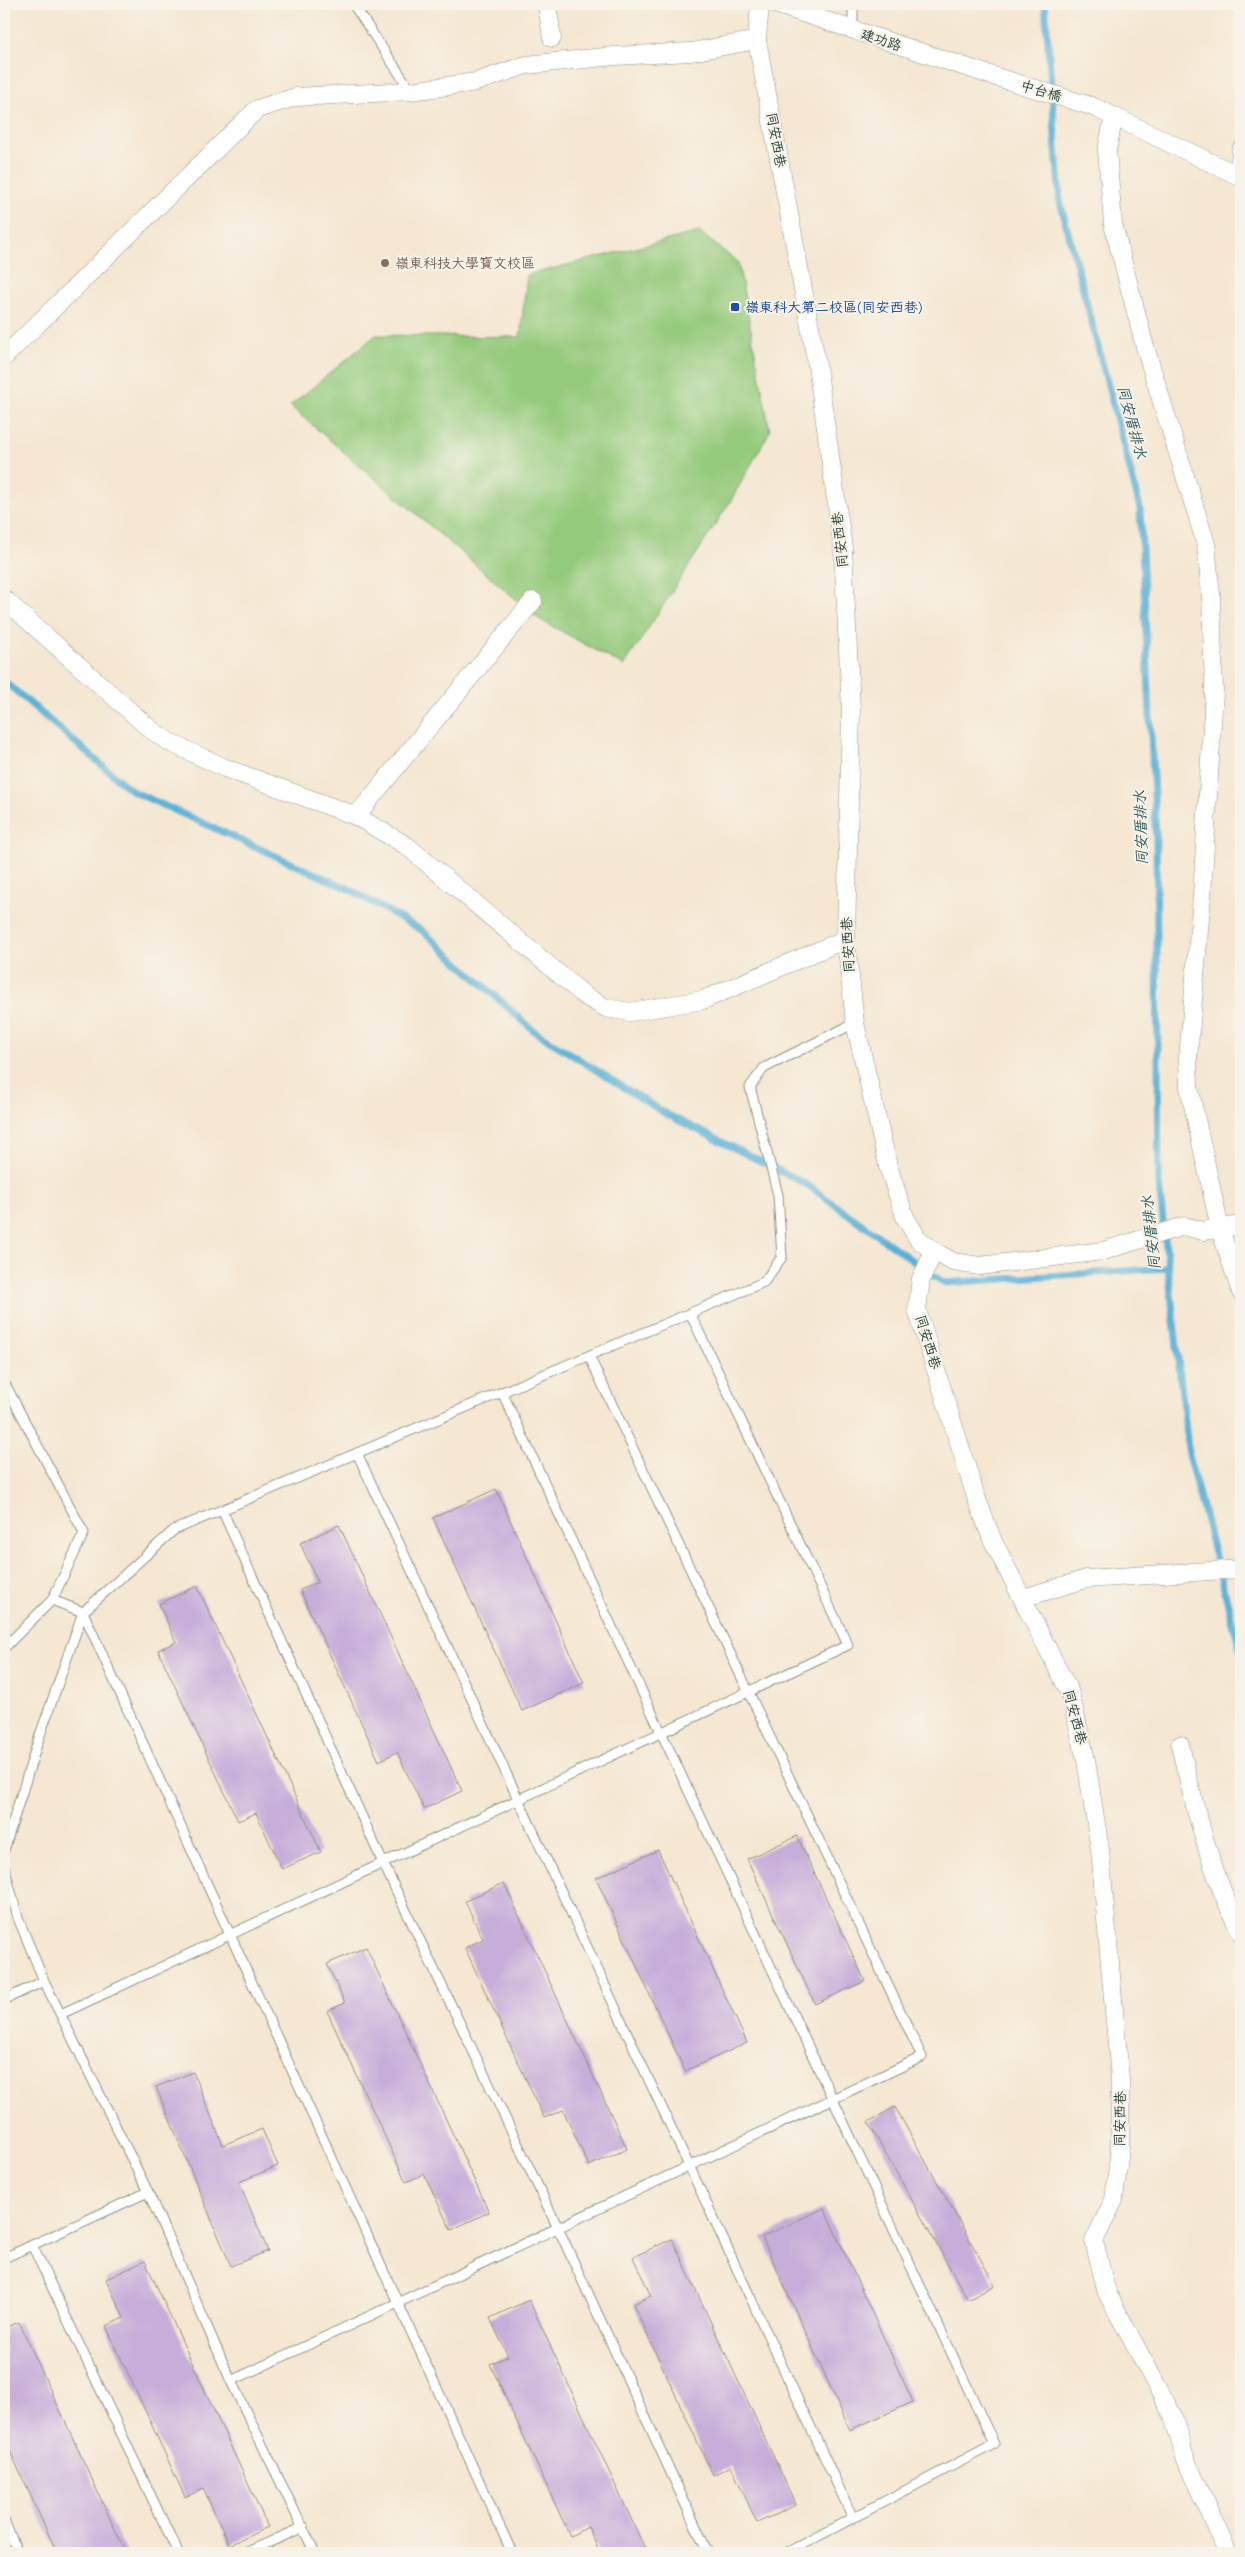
<svg xmlns="http://www.w3.org/2000/svg" width="1245" height="2557" viewBox="0 0 1245 2557" font-family="'Comic Neue','LXGW WenKai TC',sans-serif">
<style>
.green{fill:#94ca7c;stroke:#5a8458}
.lines{fill:none;stroke-linecap:round;stroke-linejoin:round}
.stream{stroke:#5ab1d7;stroke-width:7}
.building{fill:#c7aeda}
.service-casing{stroke:#8a9283;stroke-width:11}
.minor-casing{stroke:#8a9283;stroke-width:19}
.service{stroke:#fff;stroke-width:9}
.minor{stroke:#fff;stroke-width:18}
.education-dot{fill:#8d6e63;stroke:#f7f3e8;stroke-width:2}
.transit-dot{fill:#1a4fb4;stroke:#f7f3e8;stroke-width:2}
.labels{text-anchor:middle;dominant-baseline:central;stroke-width:4;stroke-linejoin:round;paint-order:stroke}
.street-label{font-size:14px;fill:#1f3d34;stroke:#f7f3e8}
.education-label{font-size:14px;fill:#785e54;stroke:#f7f3e8;text-anchor:start}
.transit-label{font-size:14px;fill:#164399;stroke:#f7f3e8;text-anchor:start}
.water-label{font-size:15px;font-style:italic;fill:#2e5a5d;stroke:#f7f3e8}
</style>
<rect width="100%" height="100%" fill="#f7f3e8"/>
<filter id="ink" filterUnits="userSpaceOnUse"><feTurbulence type="fractalNoise" baseFrequency=".02" numOctaves="2"/><feDisplacementMap in="SourceGraphic" scale="10" xChannelSelector="R" yChannelSelector="G"/><feConvolveMatrix kernelMatrix="1 2 1 2 8 2 1 2 1" color-interpolation-filters="sRGB"/></filter>
<filter id="wash" filterUnits="userSpaceOnUse"><feTurbulence type="fractalNoise" baseFrequency=".0096" numOctaves="4" result="noise"/><feDisplacementMap in="SourceGraphic" scale="20" xChannelSelector="R" yChannelSelector="G"/><feGaussianBlur stdDeviation="1.12" result="paint"/><feColorMatrix in="noise" values="0 0 0 0 0 0 0 0 0 0 0 0 0 0 0 0 0 1.4 0 .05"/><feComposite in="paint" operator="in"/></filter>
<g filter="url(#wash)">
<rect width="100%" height="100%" fill="#f5e7d2"/>
<polygon class="green" points="699,232 738,262 770,431 730,502 624,666 539,619 290,406 376,335 520,337 527,275"/>
<g class="lines">
<g class="stream">
<polyline points="1045,4 1060,201 1140,508 1156,838 1159,1184 1189,1458 1241,1653"/>
<polyline points="4,681 132,791 349,889 423,931 534,1031 666,1114 806,1184 944,1283 1168,1268"/>
</g>
</g>
<g id="blocks">
<g class="building">
<polygon points="496,1489 584,1683 522,1711 433,1518"/>
<polygon points="339,1525 462,1791 424,1809 397,1752 379,1761 300,1590 318,1582 300,1543"/>
<polygon points="197,1586 321,1852 282,1869 256,1813 238,1821 158,1650 176,1642 159,1604"/>
<polygon points="797,1836 865,1981 815,2004 747,1859"/>
<polygon points="658,1850 747,2043 685,2071 596,1878"/>
<polygon points="504,1883 627,2149 589,2166 563,2110 544,2118 465,1948 483,1939 465,1901"/>
<polygon points="366,1947 489,2212 451,2230 424,2174 406,2182 327,2011 345,2003 327,1964"/>
<polygon points="193,2072 223,2145 262,2129 278,2166 239,2182 268,2251 231,2266 156,2087"/>
<polygon points="895,2107 995,2285 968,2300 868,2122"/>
<polygon points="824,2208 913,2402 850,2430 762,2237"/>
<polygon points="672,2239 796,2505 757,2523 731,2466 713,2475 633,2304 651,2296 633,2257"/>
<polygon points="145,2261 268,2527 230,2545 203,2489 185,2497 106,2326 124,2318 106,2279"/>
<polygon points="529,2300 647,2553 600,2553 588,2527 570,2536 490,2364 508,2356 490,2318"/>
<polygon points="19,2322 126,2553 57,2553 4,2438 4,2328"/>
</g>
</g>
</g>
<g filter="url(#ink)">
<use href="#blocks" fill-opacity="0" stroke="#8a9283" stroke-width="1"/>
<g class="lines">
<defs>
<g id="service">
<polyline points="353,4 411,91"/>
<polyline points="853,30 853,4"/>
<polyline points="4,1382 84,1533 52,1600 4,1648"/>
<polyline points="502,1392 994,2444 786,2553"/>
<polyline points="357,1453 853,2518"/>
<polyline points="222,1510 383,1863 558,2228 708,2553"/>
<path d="M52,1600L83,1612C224,1927 371,2239 512,2553"/>
<polyline points="4,1850 38,1741 83,1612 174,1530 764,1282 782,1257 778,1195 750,1087 764,1068 855,1023"/>
<polyline points="4,1866 18,1918 44,1981 148,2192 231,2381 315,2553"/>
<polyline points="4,2000 44,1981"/>
<polyline points="61,2014 848,1645 690,1313"/>
<polyline points="32,2245 178,2553"/>
<polyline points="4,2258 148,2192"/>
<polyline points="231,2381 922,2057 589,1356"/>
<polyline points="4,2521 18,2553"/>
<polyline points="245,2553 304,2527"/>
</g>
<g id="minor">
<polyline points="547,4 552,38"/>
<polyline points="760,4 757,40 817,365 843,548 851,710 846,939 855,1023 888,1166 905,1217 918,1239 934,1251 953,1262 980,1266 1103,1251 1184,1226 1203,1231 1241,1225"/>
<polyline points="775,4 987,74 1094,107 1241,177"/>
<polyline points="1114,116 1107,150 1113,224 1145,347 1206,544 1211,595 1214,692 1202,896 1188,1058 1189,1087 1220,1229 1241,1292"/>
<polyline points="1239,175 1241,150"/>
<polyline points="4,357 257,109 296,97 411,91 476,82 526,65 614,56 691,52 757,40"/>
<polyline points="4,599 150,729 169,742 225,768 356,816 407,846 585,996 606,1008 630,1012 703,1000 846,939"/>
<polyline points="356,816 533,601"/>
<polyline points="934,1251 921,1279 917,1310 976,1497 992,1539 1070,1693 1086,1760 1100,1850 1120,2079 1120,2148 1114,2200 1094,2241 1107,2293 1173,2416 1185,2458 1228,2553"/>
<polyline points="1023,1598 1086,1579 1241,1569"/>
<path d="M1180,1745C1195,1809 1211,1874 1241,1933"/>
</g>
</defs>
<use href="#service" class="service-casing"/>
<use href="#minor" class="minor-casing"/>
<use href="#service" class="service"/>
<use href="#minor" class="minor"/>
</g>
</g>
<circle class="education-dot" cx="385" cy="263" r="5"/>
<rect class="transit-dot" x="730" y="302" width="10" height="10" rx="2.5"/>
<g class="labels">
<g class="street-label">
<text transform="translate(881 40) rotate(18)">建功路</text>
<text transform="translate(1041 91) rotate(17)">中台橋</text>
<text transform="translate(776 140) rotate(80)">同安西巷</text>
<text transform="translate(840 540) rotate(-96)">同安西巷</text>
<text transform="translate(848 945) rotate(-93)">同安西巷</text>
<text transform="translate(928 1342) rotate(73)">同安西巷</text>
<text transform="translate(1075 1717) rotate(75)">同安西巷</text>
<text transform="translate(1120 2119) rotate(-89)">同安西巷</text>
</g>
<g class="education-label">
<text x="395" y="263">嶺東科技大學寶文校區</text>
</g>
<g class="transit-label">
<text x="745" y="307">嶺東科大第二校區(同安西巷)</text>
</g>
<g class="water-label">
<text transform="translate(1132 422) rotate(75)">同安厝排水</text>
<text transform="translate(1141 828) rotate(-92)">同安厝排水</text>
<text transform="translate(1151 1233) rotate(-96)">同安厝排水</text>
</g>
</g>
<rect width="1245" height="2557" fill="none" stroke="#f7f3e8" stroke-width="20"/>
</svg>
